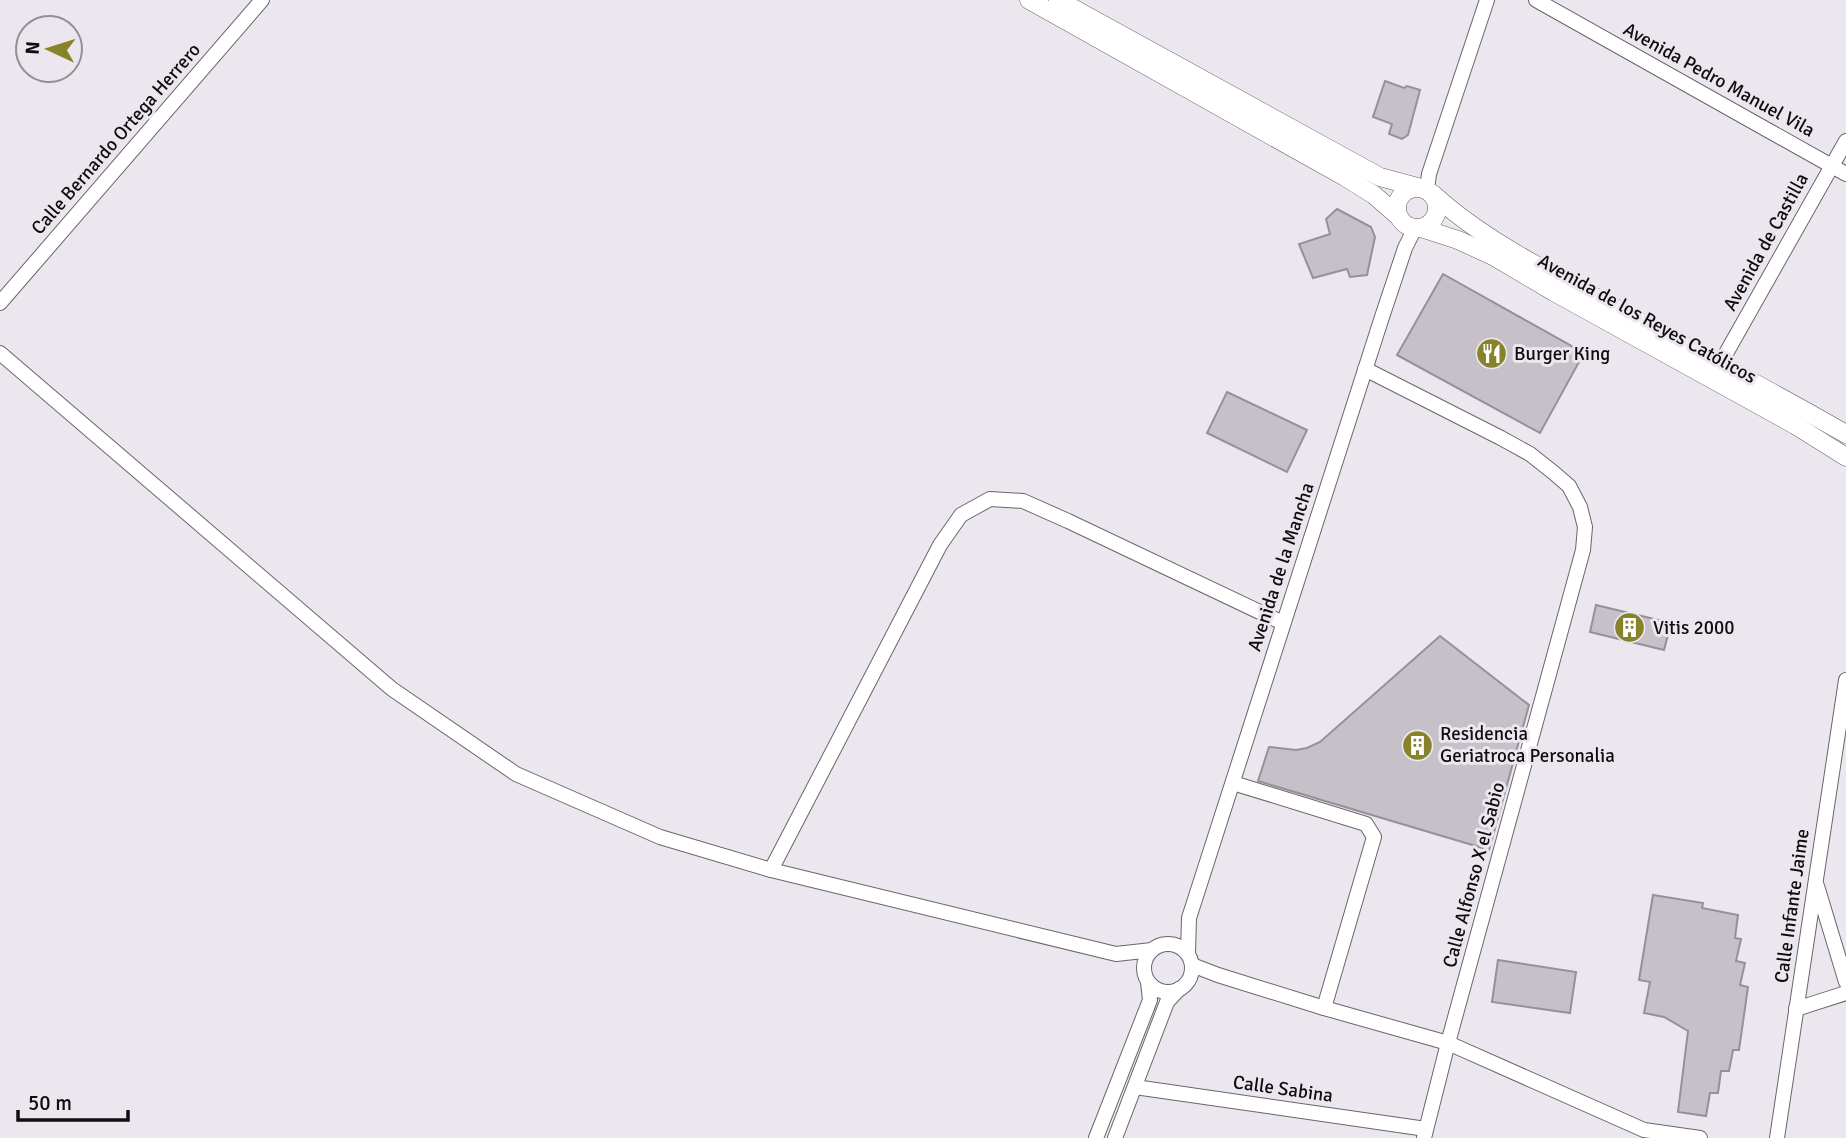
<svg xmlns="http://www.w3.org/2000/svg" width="1846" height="1138" viewBox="0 0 1846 1138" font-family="Signika,sans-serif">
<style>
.building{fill:#c6c0c8;stroke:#969098;stroke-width:2}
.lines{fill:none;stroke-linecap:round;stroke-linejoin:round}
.minor-casing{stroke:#6a656c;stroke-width:16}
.tertiary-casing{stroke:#6a656c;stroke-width:19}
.minor{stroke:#fff;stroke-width:14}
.tertiary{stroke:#fff;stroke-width:18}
.labels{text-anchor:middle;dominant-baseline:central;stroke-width:6;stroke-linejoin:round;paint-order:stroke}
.street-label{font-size:19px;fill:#0f0d10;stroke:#ece6ee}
.poi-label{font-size:19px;fill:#0f0d10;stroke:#ece6ee;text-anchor:start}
</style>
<rect width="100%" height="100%" fill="#ece6ee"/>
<g class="building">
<polygon points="1385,81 1404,88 1407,86 1420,90 1408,135 1402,139 1389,134 1392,124 1373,117"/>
<polygon points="1337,209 1371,227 1375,237 1367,275 1350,277 1347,269 1313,278 1299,244 1330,234 1326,219"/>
<polygon points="1443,274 1584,353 1540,433 1397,355"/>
<polygon points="1227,392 1307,430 1287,472 1207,433"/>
<polygon points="1596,605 1671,623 1664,650 1590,632"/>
<polygon points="1440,636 1529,705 1489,850 1258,781 1269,747 1296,750 1307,748 1320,742"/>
<polygon points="1653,895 1703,903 1702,908 1738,915 1735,938 1741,939 1736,961 1745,963 1740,985 1748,987 1739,1050 1733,1050 1729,1071 1721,1071 1718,1093 1710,1093 1706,1116 1678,1112 1688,1031 1664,1017 1644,1013 1650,982 1639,980"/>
<polygon points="1498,960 1576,972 1570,1013 1492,1002"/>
</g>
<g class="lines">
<defs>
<g id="minor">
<polyline points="1536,0 1846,174"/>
<polyline points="1427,190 1429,174 1487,0"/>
<polyline points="0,303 262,0"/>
<polyline points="0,353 392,689 516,774 660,837 771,870 1116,954 1152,950"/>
<polyline points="1720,364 1846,141"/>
<polyline points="1365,369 1501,438 1530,454 1554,473 1569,486 1580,507 1585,527 1583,550 1448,1043 1424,1138"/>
<polyline points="1233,783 1366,824 1374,837 1324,1008"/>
<polyline points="771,870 940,545 961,515 990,499 1023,501 1068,521 1283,623"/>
<polyline points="1817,886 1846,982"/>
<circle cx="1168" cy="968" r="24"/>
<polyline points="1188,953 1189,918 1382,317 1405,248 1415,228"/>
<polyline points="1192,965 1218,975 1324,1008 1448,1043 1644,1130 1700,1138"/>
<polyline points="1796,1009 1846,993"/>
<polyline points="1135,1087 1426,1129"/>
<polyline points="1096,1138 1150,1000 1148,982"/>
<polyline points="1115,1138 1167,1002 1179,989"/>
<polyline points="1777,1138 1846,680"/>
</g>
<g id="tertiary">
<polyline points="1029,0 1345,177 1374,195 1398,216"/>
<polyline points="1058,0 1380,177 1421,188"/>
<circle cx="1417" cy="208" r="20"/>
<path d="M1433,194C1484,241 1556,276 1617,309C1694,350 1771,391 1846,434"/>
<polyline points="1421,228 1458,240 1493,256 1554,292 1795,425 1846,457"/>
</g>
</defs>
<use href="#minor" class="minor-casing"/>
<use href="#tertiary" class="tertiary-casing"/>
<use href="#minor" class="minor"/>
<use href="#tertiary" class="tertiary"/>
</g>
<defs>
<symbol id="restaurant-disc" viewBox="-11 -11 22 22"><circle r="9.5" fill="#87832b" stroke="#ece6ee"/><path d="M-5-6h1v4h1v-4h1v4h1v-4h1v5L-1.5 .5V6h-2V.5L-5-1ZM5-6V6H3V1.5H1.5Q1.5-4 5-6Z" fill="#fff"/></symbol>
<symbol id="building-disc" viewBox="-11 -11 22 22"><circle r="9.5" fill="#87832b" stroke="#ece6ee"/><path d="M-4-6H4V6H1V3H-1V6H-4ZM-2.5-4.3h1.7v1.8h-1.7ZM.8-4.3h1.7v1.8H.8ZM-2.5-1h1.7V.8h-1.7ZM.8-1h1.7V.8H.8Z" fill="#fff"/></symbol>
</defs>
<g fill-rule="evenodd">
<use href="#restaurant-disc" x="1474" y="336" width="35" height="35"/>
<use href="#building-disc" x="1612" y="610" width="35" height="35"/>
<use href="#building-disc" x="1400" y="728" width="35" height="35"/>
</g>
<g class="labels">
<g class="street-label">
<text transform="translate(1719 80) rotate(29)">Avenida Pedro Manuel Vila</text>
<text transform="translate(116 139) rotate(-49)">Calle Bernardo Ortega Herrero</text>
<text transform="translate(1766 242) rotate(-61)">Avenida de Castilla</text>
<text transform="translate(1647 319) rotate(29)">Avenida de los Reyes Católicos</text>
<text transform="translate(1281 567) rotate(-72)">Avenida de la Mancha</text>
<text transform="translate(1474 875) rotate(-75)">Calle Alfonso X el Sabio</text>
<text transform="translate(1792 906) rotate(-82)">Calle Infante Jaime</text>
<text transform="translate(1283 1089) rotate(8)">Calle Sabina</text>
</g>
<g class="poi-label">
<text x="1514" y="354">Burger King</text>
<text x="1653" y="628">Vitis 2000</text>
<text x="1440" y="734">Residencia<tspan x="1440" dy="22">Geriatroca Personalia</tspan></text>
</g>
</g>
<g transform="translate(49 49) rotate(274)"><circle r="33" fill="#ece6ee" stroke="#948f95" stroke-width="2"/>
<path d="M0-5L12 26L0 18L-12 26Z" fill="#87832b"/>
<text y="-10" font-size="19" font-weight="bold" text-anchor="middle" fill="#0f0d10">N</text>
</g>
<path d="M18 1110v10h110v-10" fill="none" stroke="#0f0d10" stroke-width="3.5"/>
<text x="28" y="1110" font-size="21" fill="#0f0d10" stroke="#ece6ee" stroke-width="5" paint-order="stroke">50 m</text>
</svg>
